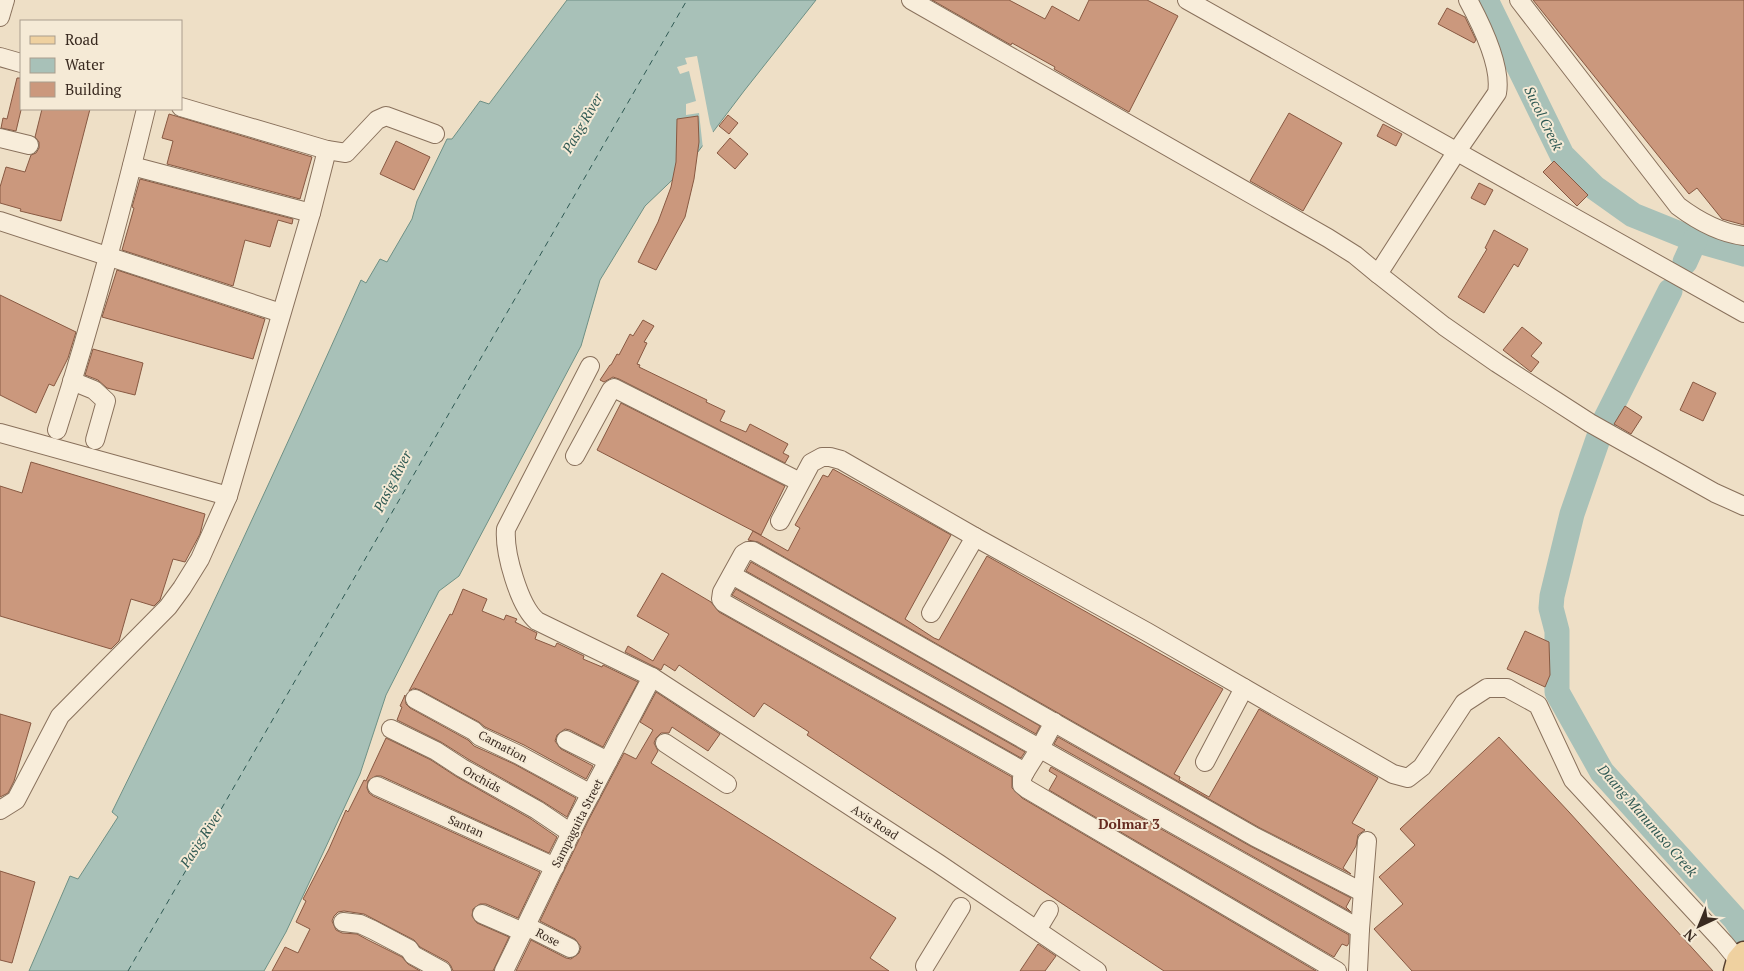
<svg xmlns="http://www.w3.org/2000/svg" width="1744" height="971" viewBox="0 0 1744 971" font-family="'PT Serif',serif">
<style>
.water{fill:#a8c1b8;stroke:#6e9085}
.pier{fill:#eedfc6}
.lines{fill:none;stroke-linecap:round;stroke-linejoin:round}
.river{stroke:#a8c1b8;stroke-width:25}
.ferry{stroke:#2f5953;stroke-width:1;stroke-dasharray:6 5;stroke-linecap:butt}
.building{fill:#cb987d;stroke:#885942}
.minor-casing{stroke:#89715c;stroke-width:20}
.major-casing{stroke:#574030;stroke-width:25}
.minor{stroke:#f8edda;stroke-width:18}
.major{stroke:#efd1a0;stroke-width:22}
.labels{text-anchor:middle;dominant-baseline:central;stroke-width:4;stroke-linejoin:round;paint-order:stroke}
.street-label{font-size:12px;fill:#392a20;stroke:#f5ead6}
.water-label{font-size:14px;font-style:italic;fill:#2f5953;stroke:#f5ead6}
.neighbourhood-label{font-size:14px;font-weight:bold;fill:#652a20;stroke:#f5ead6}
</style>
<rect width="100%" height="100%" fill="#eedfc6"/>
<path class="water" d="M567,0H816L744,91L688,165L645,206L600,280L581,346L459,576L439,591L386,695L360,774L286,932L264,971H29L70,876L78,879L118,817L112,812C199,637 281,459 361,280L366,283L380,259L387,262L412,219L417,201L447,139H452L480,101L489,104Z"/>
<polygon class="pier" points="697,56 710,124 714,135 703,149 699,113 686,115 686,104 696,101 689,71 680,74 677,67 687,64 685,58"/>
<g class="lines">
<g class="river">
<polyline points="1486,0 1562,155 1595,188 1633,215 1695,240 1744,254"/>
<polyline points="1685,262 1695,240"/>
<polyline points="1604,422 1670,291"/>
<polyline points="1598,439 1572,514 1552,596 1551,608 1557,631 1557,692 1602,772 1735,919 1744,933"/>
</g>
<polyline class="ferry" points="128,971 687,0"/>
</g>
<g class="building">
<polygon points="932,0 1009,0 1045,19 1052,6 1079,21 1089,0 1147,0 1178,16 1129,112 1054,69 1055,67 1012,43 1011,45"/>
<polygon points="1533,0 1744,0 1744,225 1722,219 1697,188 1689,194"/>
<polygon points="1447,8 1465,17 1476,40 1474,43 1438,24"/>
<polygon points="17,78 21,78 21,110 16,131 1,128 3,118 7,119"/>
<polygon points="42,109 90,109 61,221 20,211 21,209 0,203 0,187 6,167 25,172 31,155 36,153 39,148 39,142 35,137"/>
<polygon points="1289,113 1342,143 1303,211 1250,181"/>
<polygon points="169,114 312,157 300,199 167,164 173,141 162,138"/>
<polygon points="728,115 738,123 729,134 719,126"/>
<polygon points="698,116 699,142 694,179 685,217 656,270 638,262 658,222 671,187 676,162 677,119"/>
<polygon points="1383,124 1402,134 1396,146 1377,136"/>
<polygon points="730,138 748,154 735,169 717,153"/>
<polygon points="396,141 430,157 414,190 380,174"/>
<polygon points="1554,161 1588,195 1577,206 1543,172"/>
<polygon points="140,179 293,219 292,224 278,220 270,247 245,240 233,286 122,250 134,208 132,207"/>
<polygon points="1479,183 1493,190 1485,205 1471,198"/>
<polygon points="1494,230 1528,249 1518,267 1514,264 1484,313 1458,297 1487,249 1485,248"/>
<polygon points="117,270 265,319 253,359 102,317"/>
<polygon points="0,295 76,332 68,358 54,386 49,384 36,413 0,395"/>
<polygon points="643,320 654,326 644,342 647,343 637,364 640,365 639,367 707,400 706,402 725,411 720,421 746,432 750,424 788,444 783,453 789,456 785,463 619,379 613,377 604,382 600,380 610,365 611,365 617,354 619,355 630,334 633,336"/>
<polygon points="1522,327 1542,343 1531,356 1539,362 1531,372 1503,350"/>
<polygon points="93,349 143,363 135,395 107,388 98,380 85,375"/>
<polygon points="1693,382 1716,393 1703,421 1680,410"/>
<polygon points="621,403 785,486 761,535 597,450"/>
<polygon points="1625,406 1642,417 1631,434 1614,424"/>
<polygon points="31,462 205,514 200,534 185,562 173,559 160,600 154,606 131,599 119,641 111,649 0,616 0,486 22,493"/>
<polygon points="833,469 951,535 905,619 934,638 939,640 987,556 1223,689 1174,774 1180,777 1179,780 1209,797 1259,709 1378,778 1352,823 1365,830 1358,835 1356,846 1343,868 1351,874 1260,828 758,542 748,540 753,531 788,551 800,528 795,525 823,475 828,477"/>
<polygon points="751,562 1040,726 1036,734 746,571"/>
<polygon points="662,573 711,602 719,612 1012,777 1012,788 1022,798 1316,971 1164,971 807,735 809,732 764,703 754,717 679,665 675,671 664,664 661,670 625,652 628,646 653,661 669,634 637,616"/>
<polygon points="463,589 487,599 482,611 504,620 506,615 517,619 515,622 537,633 535,639 555,647 557,643 584,656 583,659 602,667 603,665 638,682 603,747 570,730 565,729 557,735 555,741 561,749 593,766 586,779 524,745 485,727 479,722 420,690 414,688 409,691 450,614 452,615"/>
<polygon points="736,589 1025,752 1021,758 732,595"/>
<polygon points="1525,631 1549,642 1550,675 1545,687 1507,669"/>
<polygon points="656,692 720,734 708,751 672,727 669,733 661,733 656,738 654,743 658,751 651,763 896,918 870,958 889,971 516,971 531,940 566,958 571,959 579,953 581,947 575,939 540,921 588,821 624,753 636,759 653,730 640,722"/>
<polygon points="405,695 406,704 410,708 468,740 474,746 514,764 576,798 567,817 542,801 468,759 441,742 397,720 402,707 400,706"/>
<polygon points="0,714 31,723 14,781 8,793 0,797"/>
<polygon points="1058,737 1250,846 1351,898 1346,907 1351,912 1054,744"/>
<polygon points="1499,737 1569,812 1713,971 1412,971 1374,929 1403,904 1379,877 1415,845 1400,829"/>
<polygon points="386,738 431,760 457,777 531,819 557,837 549,853 381,776 376,776 368,781 367,788 369,793 373,796 540,872 518,918 486,904 480,904 473,909 472,916 477,923 509,937 493,971 453,971 451,966 448,962 420,947 414,940 364,914 344,911 338,912 334,916 332,921 336,930 342,933 357,934 368,940 402,957 408,964 420,971 272,971 285,947 298,953 310,929 296,922 306,901 303,899 329,849 346,810 348,812 364,780 366,781"/>
<polygon points="1051,767 1349,935 1349,943 1347,946 1342,944 1334,957 1049,790 1057,776 1049,771"/>
<polygon points="0,871 35,882 12,963 0,960"/>
<polygon points="1038,944 1056,956 1045,971 1020,971"/>
</g>
<g class="lines">
<defs>
<g id="minor">
<polyline points="911,0 1328,238 1355,255 1378,274"/>
<polyline points="1187,0 1744,313"/>
<path d="M1468,0C1481,24 1502,66 1497,93L1457,151L1378,274L1444,326L1497,363L1590,423L1715,493L1744,506"/>
<path d="M1519,0L1678,206C1698,221 1720,233 1744,236"/>
<polyline points="0,17 5,0"/>
<polyline points="0,57 21,63"/>
<polyline points="181,107 327,150 346,153 377,120 386,116 435,134"/>
<polyline points="0,138 29,145"/>
<polyline points="132,166 311,213"/>
<polyline points="0,221 281,313"/>
<path d="M590,366L506,529C504,552 519,606 537,621L652,677L939,864L1097,971"/>
<polyline points="72,381 94,390 106,401 95,440"/>
<path d="M57,430C91,324 120,216 146,109"/>
<polyline points="0,433 228,496"/>
<polyline points="575,456 611,390 614,388 800,482"/>
<polyline points="780,521 811,463 822,457 830,457 841,460 975,537 1147,632 1393,774 1408,778 1422,767 1464,703 1487,688 1507,688 1538,705 1573,780 1724,943 1738,960"/>
<polyline points="732,575 1360,929"/>
<polyline points="931,613 975,537"/>
<polyline points="415,699 474,731 479,736 519,755 591,794"/>
<polyline points="391,729 436,751 462,768 537,810 571,833"/>
<polyline points="566,740 608,761"/>
<polyline points="665,743 727,784"/>
<polyline points="1205,762 1244,688"/>
<polyline points="1025,772 1040,748 1054,722"/>
<polyline points="377,786 555,867"/>
<polyline points="0,810 16,800 60,716 168,607 182,588 200,559 228,496 311,213 327,150"/>
<polyline points="482,914 523,932"/>
<polyline points="343,922 360,924 373,930 409,949 413,955 442,971"/>
<polyline points="526,926 570,948"/>
<polyline points="1037,930 1049,910"/>
<polyline points="925,966 961,907"/>
<polyline points="504,971 579,816 652,677"/>
<polyline points="1337,971 1027,789 1022,785 1022,778 1025,772 724,603 721,599 722,592 743,554 748,551 753,551 1255,837 1362,892"/>
<polyline points="1358,971 1360,929 1367,841"/>
</g>
<polyline id="major" points="1735,971 1738,960 1744,953"/>
</defs>
<use href="#minor" class="minor-casing"/>
<use href="#major" class="major-casing"/>
<use href="#minor" class="minor"/>
<use href="#major" class="major"/>
</g>
<g class="labels">
<g class="street-label">
<text transform="translate(503 746) rotate(28)">Carnation</text>
<text transform="translate(482 779) rotate(29)">Orchids</text>
<text transform="translate(875 822) rotate(33)">Axis Road</text>
<text transform="translate(577 823) rotate(-63)">Sampaguita Street</text>
<text transform="translate(466 826) rotate(24)">Santan</text>
<text transform="translate(548 937) rotate(27)">Rose</text>
</g>
<g class="water-label">
<text transform="translate(1544 118) rotate(64)">Sucol Creek</text>
<text transform="translate(582 123) rotate(-60)">Pasig River</text>
<text transform="translate(392 481) rotate(-63)">Pasig River</text>
<text transform="translate(1648 820) rotate(49)">Daang Manunuso Creek</text>
<text transform="translate(201 838) rotate(-57)">Pasig River</text>
</g>
<g class="neighbourhood-label">
<text x="1129" y="823">Dolmar 3</text>
</g>
</g>
<rect x="20" y="20" width="162" height="90" fill="#f5ead6" stroke="#aa9d8d"/>
<rect x="30" y="36" width="25" height="8" fill="#efd1a0" stroke="#aa9d8d"/>
<text x="65" y="45" font-size="15" fill="#392a20">Road</text>
<rect x="30" y="58" width="25" height="15" fill="#a8c1b8" stroke="#aa9d8d"/>
<text x="65" y="70" font-size="15" fill="#392a20">Water</text>
<rect x="30" y="82" width="25" height="15" fill="#cb987d" stroke="#aa9d8d"/>
<text x="65" y="95" font-size="15" fill="#392a20">Building</text>
<g transform="translate(1699 926) rotate(224)" stroke="#f5ead6" stroke-width="4" paint-order="stroke">
<path d="M0-4L9 19L0 12L-9 19Z" fill="#392a20"/>
<text y="-8" font-size="14" font-weight="bold" text-anchor="middle" fill="#392a20">N</text>
</g>
</svg>
